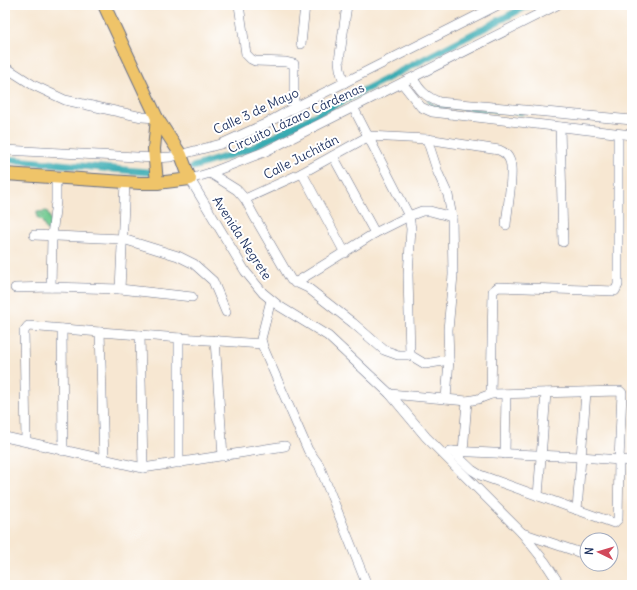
<svg xmlns="http://www.w3.org/2000/svg" width="637" height="590" viewBox="0 0 637 590" font-family="Delius,sans-serif">
<style>
.park{fill:url(#park-tufts);stroke:#467c77}
.lines{fill:none;stroke-linecap:round;stroke-linejoin:round}
.stream{stroke:#39abb2;stroke-width:2}
.canal{stroke:#39abb2;stroke-width:7}
.minor-casing{stroke:#686f87;stroke-width:10}
.major-casing{stroke:#686f87;stroke-width:14}
.minor{stroke:#fff;stroke-width:9}
.major{stroke:#efc469;stroke-width:12}
.labels{text-anchor:middle;dominant-baseline:central;stroke-width:4;stroke-linejoin:round;paint-order:stroke}
.street-label{font-size:13px;fill:#1b2f5e;stroke:#fff}
</style>
<defs>
<pattern id="park-tufts" width="24" height="20" patternUnits="userSpaceOnUse"><rect width="24" height="20" fill="#71ca90"/><path d="M3 7l-1-3M5 7V3M7 7l1-3M15 17l-1-3M17 17v-4M19 17l1-3" fill="none" stroke="#5ca479"/></pattern>
</defs>
<rect width="100%" height="100%" fill="#fff"/>
<filter id="ink" filterUnits="userSpaceOnUse"><feTurbulence type="fractalNoise" baseFrequency=".025" numOctaves="2"/><feDisplacementMap in="SourceGraphic" scale="8" xChannelSelector="R" yChannelSelector="G"/><feConvolveMatrix kernelMatrix="1 2 1 2 8 2 1 2 1" color-interpolation-filters="sRGB"/></filter>
<filter id="wash" filterUnits="userSpaceOnUse"><feTurbulence type="fractalNoise" baseFrequency=".012" numOctaves="4" result="noise"/><feDisplacementMap in="SourceGraphic" scale="16" xChannelSelector="R" yChannelSelector="G"/><feGaussianBlur stdDeviation="0.9" result="paint"/><feColorMatrix in="noise" values="0 0 0 0 0 0 0 0 0 0 0 0 0 0 0 0 0 1.4 0 .05"/><feComposite in="paint" operator="in"/></filter>
<g filter="url(#wash)">
<rect width="100%" height="100%" fill="#f7e7d2"/>
<polygon class="park" points="47,211 53,225 51,231 46,230 42,221 37,218 37,212"/>
<g class="lines">
<polyline class="stream" points="428,101 435,106 523,114"/>
<g class="canal">
<polyline points="5,159 157,173"/>
<polyline points="193,167 250,149 529,5"/>
</g>
</g>
</g>
<g filter="url(#ink)">
<g class="lines">
<defs>
<g id="minor">
<polyline points="239,5 246,54 251,59 255,61 286,62 294,64 294,108"/>
<polyline points="557,5 264,152 210,173 190,179 245,271 263,293 279,306 328,336 390,394 426,437 522,533 545,562 560,585"/>
<polyline points="301,44 305,5"/>
<polyline points="5,67 33,85 65,100 142,117 157,118"/>
<path d="M413,78C419,90 426,97 439,102L632,120"/>
<polyline points="344,83 340,69 339,61 347,5"/>
<polyline points="402,83 421,107 432,112 632,135"/>
<polyline points="353,107 409,216 411,229 408,275 410,355"/>
<polyline points="560,127 563,242"/>
<polyline points="427,139 438,173 448,195 452,217 453,275 448,330 449,360 446,399"/>
<polyline points="5,150 155,158 171,157 221,144 265,124 294,108 498,5"/>
<polyline points="333,156 375,233"/>
<polyline points="210,173 237,190 245,199 254,216 291,280 308,288 353,323 384,350 398,355 410,355 425,364 449,360"/>
<polyline points="302,173 345,253"/>
<path d="M245,199L302,173L369,136L427,139L499,150C504,152 508,155 510,161C514,173 507,211 506,225"/>
<polyline points="34,235 123,239 178,256 194,264 213,281 226,312"/>
<polyline points="295,283 375,233 409,216 422,211 430,211 452,217"/>
<polyline points="51,287 52,236 56,201 56,178"/>
<polyline points="15,288 51,287 120,289 192,297"/>
<polyline points="120,289 125,183"/>
<polyline points="271,300 261,339 263,347 308,450 319,465 367,585"/>
<polyline points="62,329 63,451"/>
<polyline points="100,332 262,344"/>
<polyline points="140,335 143,468"/>
<polyline points="179,338 179,463"/>
<polyline points="215,340 223,456"/>
<polyline points="390,394 467,401 478,399 491,394 620,391 622,393 619,460 618,519 614,523 480,475 472,470 452,451"/>
<polyline points="491,394 493,291 498,287 615,291 618,285 618,134"/>
<polyline points="5,437 143,468 285,446"/>
<polyline points="26,441 24,331 28,326 100,332 104,460"/>
<polyline points="450,451 581,457 632,461"/>
<polyline points="463,452 467,401"/>
<polyline points="505,454 506,394"/>
<polyline points="538,496 546,393"/>
<polyline points="577,510 586,392"/>
<polyline points="522,533 587,555"/>
</g>
<g id="major">
<polyline points="157,118 154,149 157,183"/>
<polyline points="5,174 140,183 157,183 190,179 181,155 157,118 104,5"/>
</g>
</defs>
<use href="#minor" class="minor-casing"/>
<use href="#major" class="major-casing"/>
<use href="#minor" class="minor"/>
<use href="#major" class="major"/>
</g>
</g>
<g class="labels">
<g class="street-label">
<text transform="translate(256 111) rotate(-25)">Calle 3 de Mayo</text>
<text transform="translate(296 118) rotate(-25)">Circuito Lázaro Cárdenas</text>
<text transform="translate(301 157) rotate(-27)">Calle Juchitán</text>
<text transform="translate(242 238) rotate(57)">Avenida Negrete</text>
</g>
</g>
<rect width="637" height="590" fill="none" stroke="#fff" stroke-width="20"/>
<g transform="translate(599 552) rotate(275)"><circle r="19" fill="#ffffff" stroke="#a4acbf"/>
<path d="M0-3L7 15L0 10L-7 15Z" fill="#d1495b"/>
<text y="-6" font-size="11" font-weight="bold" text-anchor="middle" fill="#1b2f5e">N</text>
</g>
</svg>
